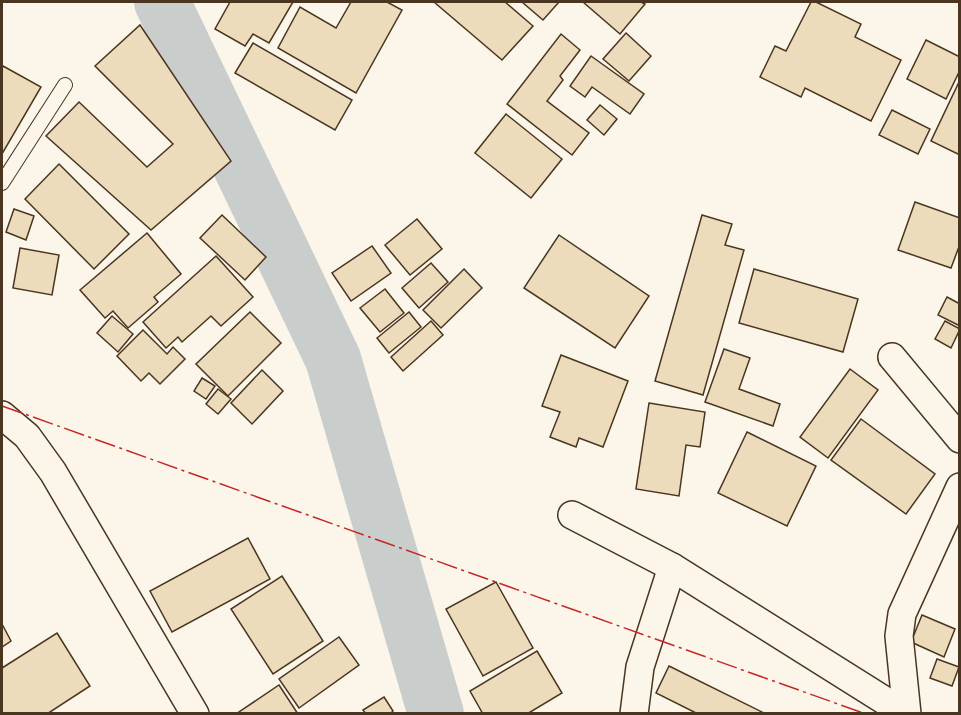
<svg xmlns="http://www.w3.org/2000/svg" width="961" height="715" viewBox="0 0 961 715" font-family="Cabin,sans-serif">
<style>
.lines{fill:none;stroke-linecap:round;stroke-linejoin:round}
.river{stroke:#c9cecd;stroke-width:56}
.building{fill:#ecdcbc;stroke:#4a3520;stroke-width:1.5}
.service-casing{stroke:#4a3520;stroke-width:16}
.minor-casing{stroke:#4a3520;stroke-width:30}
.service{stroke:#fbf6e9;stroke-width:14}
.minor{stroke:#fbf6e9;stroke-width:27}
.power{stroke:#c62828;stroke-width:1.5;stroke-dasharray:21 4.5 3 4.5;stroke-linecap:butt}
</style>
<rect width="100%" height="100%" fill="#fbf6e9"/>
<g class="lines">
<polyline class="river" points="162,2 333,359 436,714"/>
</g>
<g class="building">
<polygon points="230,2 293,2 269,43 253,34 245,46 215,29"/>
<polygon points="351,2 387,2 402,10 356,93 278,48 300,7 336,28"/>
<polygon points="434,2 505,2 533,26 502,60"/>
<polygon points="522,2 559,2 543,20"/>
<polygon points="583,2 641,2 645,4 620,34"/>
<polygon points="811,2 816,2 861,24 855,37 901,60 871,121 805,88 801,97 760,77 775,46 786,51"/>
<polygon points="140,25 231,161 151,230 46,136 79,102 147,167 173,144 95,66"/>
<polygon points="626,33 651,56 629,81 603,59"/>
<polygon points="561,34 580,50 560,76 563,80 547,101 589,133 572,155 507,104"/>
<polygon points="926,40 960,57 960,70 946,99 907,79"/>
<polygon points="253,43 352,100 335,130 235,73"/>
<polygon points="591,56 644,94 630,114 592,87 585,97 570,86"/>
<polygon points="3,66 41,87 2,154 2,69"/>
<polygon points="959,82 960,82 960,155 931,141"/>
<polygon points="600,105 617,119 604,135 587,120"/>
<polygon points="892,110 930,129 918,154 879,135"/>
<polygon points="506,114 562,159 531,198 475,153"/>
<polygon points="59,164 129,234 94,269 25,199"/>
<polygon points="915,202 960,218 960,244 951,268 898,250"/>
<polygon points="14,209 34,216 26,240 6,232"/>
<polygon points="222,215 266,257 245,280 200,238"/>
<polygon points="702,215 732,224 725,245 744,250 703,395 655,381"/>
<polygon points="417,219 442,249 410,275 385,245"/>
<polygon points="147,233 181,274 154,297 158,302 128,328 113,311 105,318 80,290"/>
<polygon points="559,235 649,296 615,348 524,288"/>
<polygon points="372,246 391,273 351,301 332,273"/>
<polygon points="20,248 59,255 52,295 13,288"/>
<polygon points="216,256 253,297 221,326 211,316 182,342 178,337 166,348 143,322"/>
<polygon points="431,263 448,282 419,308 402,288"/>
<polygon points="464,269 482,288 441,328 423,310"/>
<polygon points="754,269 858,299 843,352 739,323"/>
<polygon points="385,289 404,313 380,332 360,308"/>
<polygon points="947,297 960,304 960,326 938,315"/>
<polygon points="250,312 281,343 228,396 196,364"/>
<polygon points="409,312 421,327 389,353 377,338"/>
<polygon points="112,316 133,334 118,352 97,333"/>
<polygon points="431,321 443,335 403,371 391,357"/>
<polygon points="945,321 960,329 951,348 935,339"/>
<polygon points="143,330 167,354 173,347 185,359 160,384 149,373 141,381 117,356"/>
<polygon points="724,349 750,358 739,389 780,404 773,426 705,402"/>
<polygon points="561,355 628,381 603,447 579,438 576,447 550,437 560,412 542,406"/>
<polygon points="850,369 878,390 828,458 800,437"/>
<polygon points="262,370 283,391 252,424 231,403"/>
<polygon points="202,378 215,386 206,399 194,391"/>
<polygon points="218,389 231,399 218,414 206,404"/>
<polygon points="649,403 705,412 700,447 686,445 679,496 636,489"/>
<polygon points="861,419 935,474 906,514 831,460"/>
<polygon points="747,432 816,466 787,526 718,493"/>
<polygon points="248,538 270,579 172,632 150,591"/>
<polygon points="282,576 323,641 273,674 231,609"/>
<polygon points="496,582 533,648 483,676 446,609"/>
<polygon points="922,615 955,629 944,657 911,642"/>
<polygon points="2,624 11,641 2,647"/>
<polygon points="57,633 90,686 47,714 2,714 2,668"/>
<polygon points="339,637 359,665 299,708 279,679"/>
<polygon points="537,651 562,693 527,714 483,714 470,691"/>
<polygon points="937,659 959,667 952,686 930,678"/>
<polygon points="669,666 766,714 698,714 656,693"/>
<polygon points="279,685 298,714 236,714"/>
<polygon points="384,697 393,711 390,714 366,714 363,710"/>
</g>
<g class="lines">
<defs>
<polyline id="service" points="2,183 65,85"/>
<g id="minor">
<polyline points="892,357 960,439"/>
<polyline points="2,415 27,436 53,472 195,714"/>
<polyline points="572,515 672,567 906,714"/>
<polyline points="634,714 640,667 672,567"/>
<polyline points="907,714 899,636 902,614 960,487"/>
</g>
</defs>
<use href="#service" class="service-casing"/>
<use href="#minor" class="minor-casing"/>
<use href="#service" class="service"/>
<use href="#minor" class="minor"/>
<polyline class="power" points="2,406 866,714"/>
</g>
<rect width="961" height="715" fill="none" stroke="#4a3520" stroke-width="6"/>
</svg>
